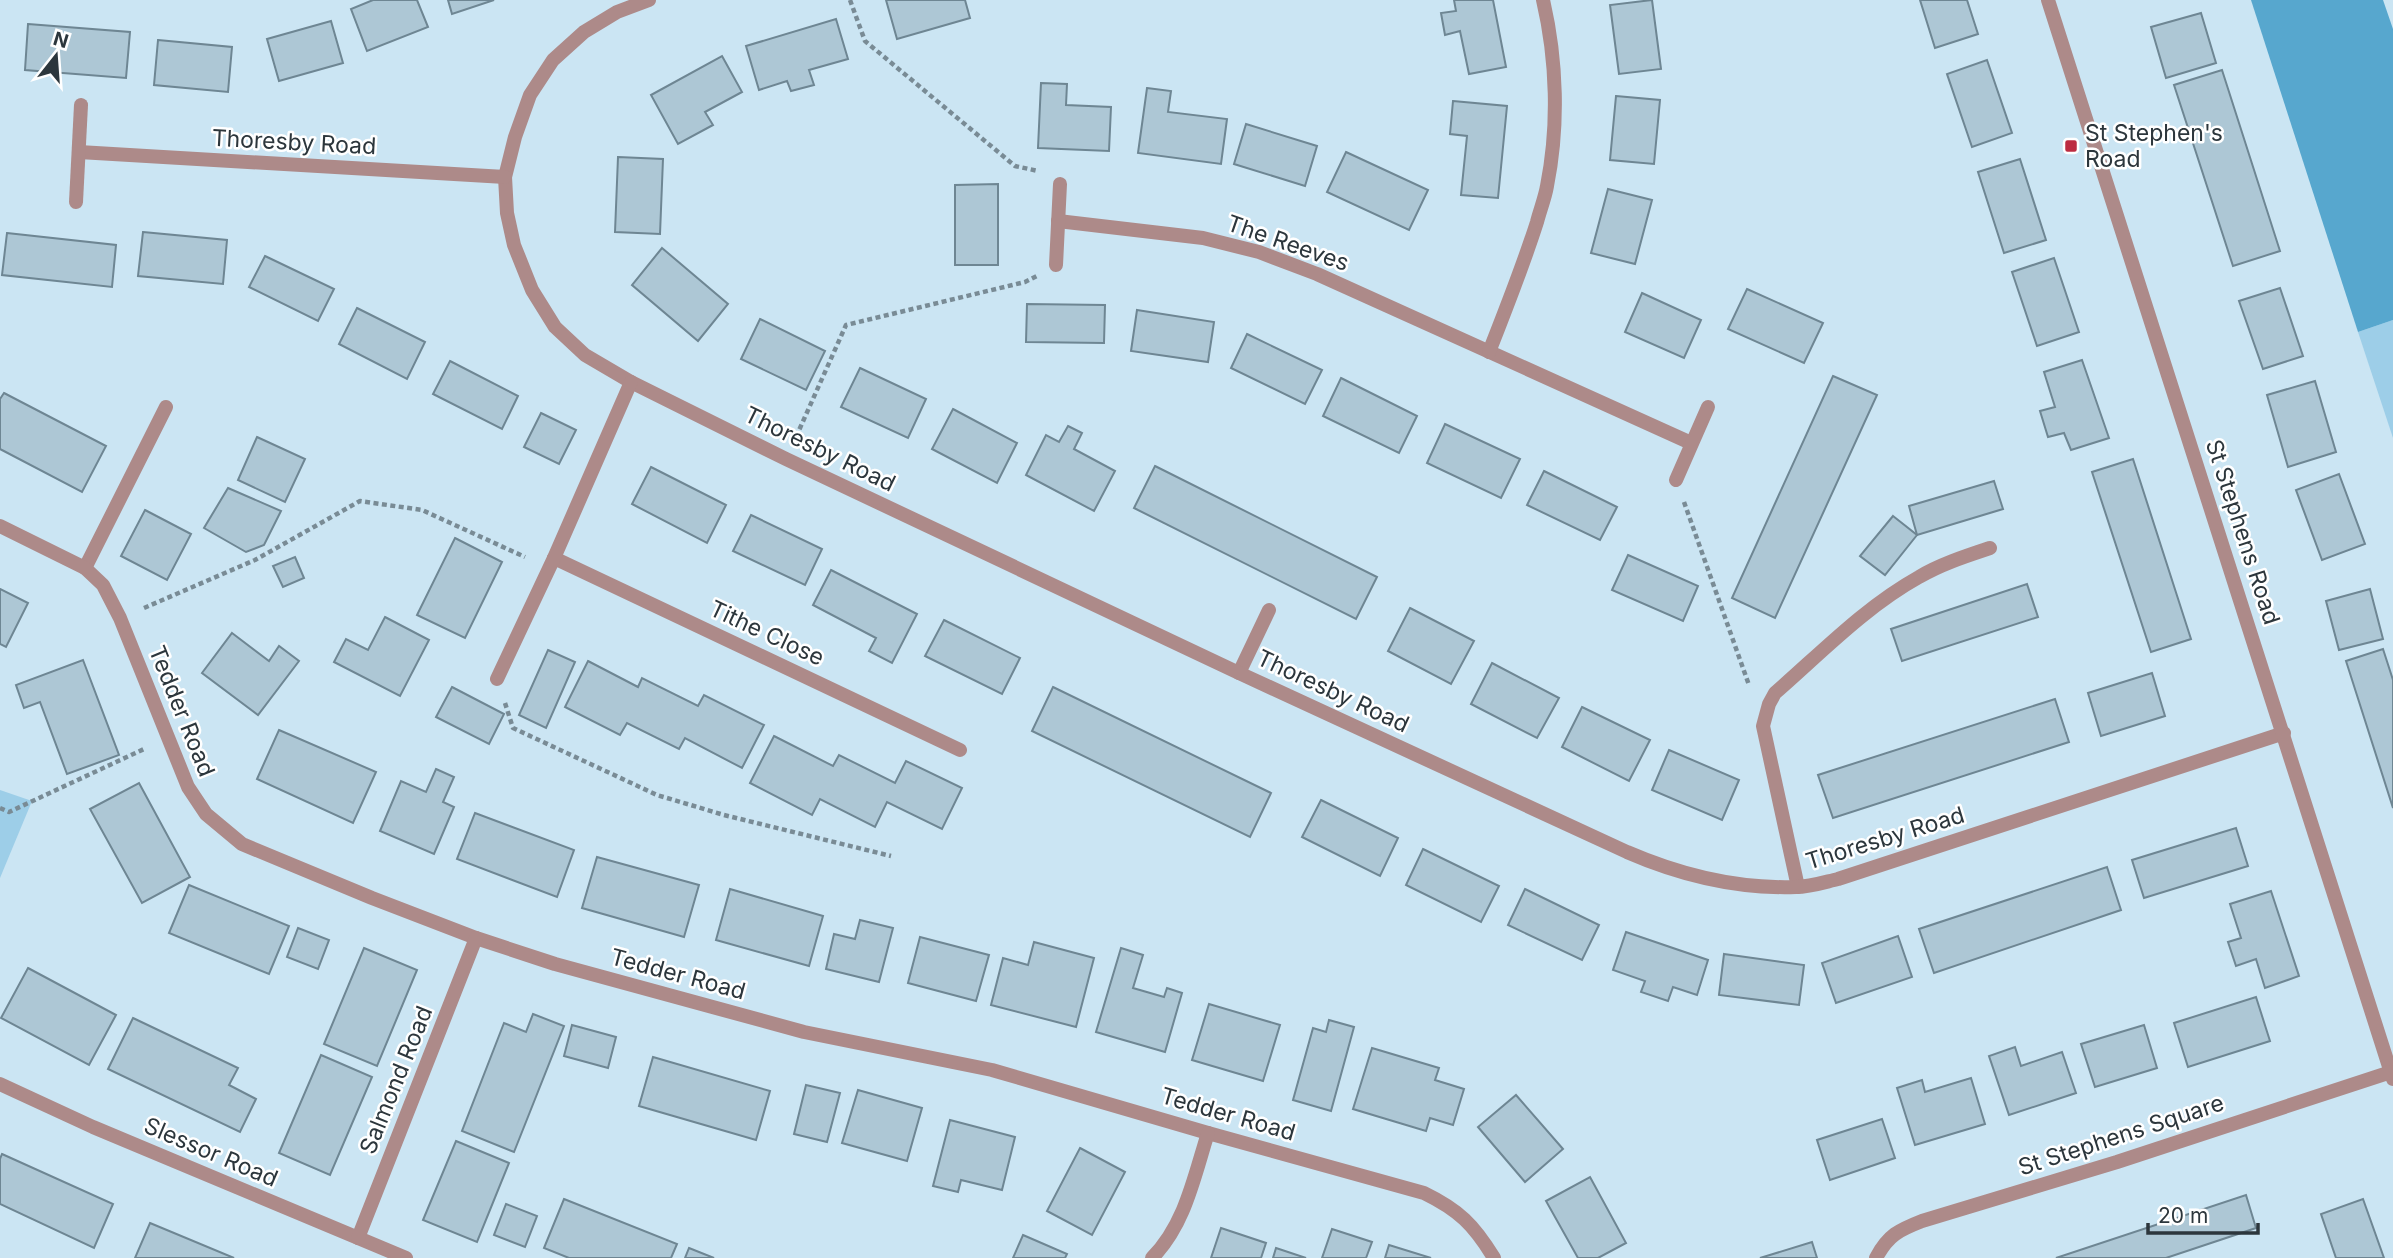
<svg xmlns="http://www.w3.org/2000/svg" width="2393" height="1258" viewBox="0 0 2393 1258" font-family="Inter,sans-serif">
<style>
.green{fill:#9dcee8}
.forest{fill:#57a7ce}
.building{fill:#adc7d5;stroke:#6e8693;stroke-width:2}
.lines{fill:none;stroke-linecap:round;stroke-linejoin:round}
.path{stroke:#798b95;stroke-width:4.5;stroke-dasharray:5 3.5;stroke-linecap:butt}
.lane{stroke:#ad8a89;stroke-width:14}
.street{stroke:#ad8a89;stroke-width:14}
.poi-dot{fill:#bc2b40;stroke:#fff;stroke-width:2.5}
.labels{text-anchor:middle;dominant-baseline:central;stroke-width:5;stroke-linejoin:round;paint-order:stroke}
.poi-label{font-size:23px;fill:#2c363c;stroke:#fff;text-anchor:start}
.street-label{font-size:23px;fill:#2c363c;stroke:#fff}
</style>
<rect width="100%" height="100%" fill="#cbe5f3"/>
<g class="green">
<polygon points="2393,320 2393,438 2358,332"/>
<polygon points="0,790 32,801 0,878"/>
</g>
<polygon class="forest" points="2251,0 2383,0 2393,29 2393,320 2358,332"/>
<g class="building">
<polygon points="373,0 417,0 428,27 367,51 351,9"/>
<polygon points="448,0 494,0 452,14"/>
<polygon points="886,0 965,0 970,18 897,39"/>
<polygon points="1454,0 1493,0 1506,67 1469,74 1460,31 1445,35 1441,13 1456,11"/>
<polygon points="1652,0 1661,69 1619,74 1610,5"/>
<polygon points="1920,0 1967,0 1978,34 1935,48"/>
<polygon points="2201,13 2216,63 2166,78 2151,27"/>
<polygon points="836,19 848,59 809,70 814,85 791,91 787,81 759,90 746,46"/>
<polygon points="331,21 343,63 279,81 267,39"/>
<polygon points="28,24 130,32 126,78 25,70"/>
<polygon points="158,40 232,47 228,92 154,85"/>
<polygon points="722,56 742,92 705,112 713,125 678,144 651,95"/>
<polygon points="1987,60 2012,133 1972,147 1947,74"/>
<polygon points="2222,70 2280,251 2233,266 2174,85"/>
<polygon points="1041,83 1067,84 1066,105 1111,107 1109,151 1038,148"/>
<polygon points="1147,88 1171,91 1168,112 1227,119 1221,164 1138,153"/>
<polygon points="1616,96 1660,100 1654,164 1610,160"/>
<polygon points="1453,101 1507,106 1498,198 1461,195 1467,136 1450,134"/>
<polygon points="1246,124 1317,146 1305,186 1234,164"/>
<polygon points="1346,152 1428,190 1409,230 1327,192"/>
<polygon points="618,157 663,159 660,234 615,232"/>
<polygon points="2020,159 2046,240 2004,253 1978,172"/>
<polygon points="998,184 998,265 955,265 955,185"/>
<polygon points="1608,189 1652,200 1635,264 1591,253"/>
<polygon points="143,232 227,240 223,284 138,276"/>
<polygon points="7,233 116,245 112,287 2,275"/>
<polygon points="662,248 728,304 698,341 632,285"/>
<polygon points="265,256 334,289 318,321 249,287"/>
<polygon points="2054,258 2079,332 2037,346 2012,272"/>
<polygon points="2280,288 2303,356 2263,369 2239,301"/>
<polygon points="1747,289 1823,323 1804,363 1728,329"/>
<polygon points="1642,293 1701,320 1684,358 1625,332"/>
<polygon points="1027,304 1105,305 1104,343 1026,342"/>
<polygon points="357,308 425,342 407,379 339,344"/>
<polygon points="1137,310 1214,322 1208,362 1131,351"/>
<polygon points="760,319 825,351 806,390 741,359"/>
<polygon points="1247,334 1322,370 1305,404 1231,368"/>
<polygon points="2082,360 2109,438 2071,450 2064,433 2048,437 2040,411 2055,407 2044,372"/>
<polygon points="450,361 518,396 502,429 433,394"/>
<polygon points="860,368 926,399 908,438 841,407"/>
<polygon points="1833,376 1877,395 1775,618 1732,598"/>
<polygon points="1341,378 1417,416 1399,453 1323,416"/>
<polygon points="2315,381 2336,452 2288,467 2267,395"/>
<polygon points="4,393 106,446 82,492 0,449 0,399"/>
<polygon points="953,409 1017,443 997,483 932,449"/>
<polygon points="541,413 576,430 559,464 524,447"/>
<polygon points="1445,424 1520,459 1501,498 1427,463"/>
<polygon points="1068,426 1082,433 1074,449 1115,471 1094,511 1026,475 1046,435 1059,442"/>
<polygon points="257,437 305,459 285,502 238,480"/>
<polygon points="2133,459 2191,639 2151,652 2092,472"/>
<polygon points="1155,466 1377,577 1356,619 1134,508"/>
<polygon points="651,467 726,505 707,543 632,504"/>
<polygon points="1544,471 1617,507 1600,540 1527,505"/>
<polygon points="2339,474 2365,544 2322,560 2296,490"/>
<polygon points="1994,481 2003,509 1917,535 1909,506"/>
<polygon points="228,488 281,511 264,545 246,552 204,528"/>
<polygon points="145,510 191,534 167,580 121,556"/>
<polygon points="751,515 822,549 805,585 733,551"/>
<polygon points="1893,516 1917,535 1885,575 1860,556"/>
<polygon points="455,538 502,562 465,638 417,615"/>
<polygon points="1628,555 1698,586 1683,621 1612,590"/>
<polygon points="295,557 304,578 283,587 273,566"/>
<polygon points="831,570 917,614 892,663 869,651 876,638 813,605"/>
<polygon points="2027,584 2038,617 1902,661 1891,629"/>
<polygon points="0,589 28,603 6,647 0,644"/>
<polygon points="2370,589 2383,639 2339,650 2326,601"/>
<polygon points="1410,608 1474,641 1451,684 1388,651"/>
<polygon points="385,617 429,640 400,696 334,662 346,639 368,650"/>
<polygon points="944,620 1020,658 1002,694 925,656"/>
<polygon points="232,633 269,661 279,646 299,661 258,715 202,673"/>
<polygon points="2383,649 2393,680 2393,808 2346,661"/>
<polygon points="548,650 575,662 546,728 519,715"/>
<polygon points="83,660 119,755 67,774 40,702 24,708 16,685"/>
<polygon points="588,661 638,687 642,678 698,706 704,695 764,725 742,768 685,738 679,749 627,723 620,735 565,707"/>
<polygon points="1492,663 1559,698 1537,738 1471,704"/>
<polygon points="2152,673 2165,716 2101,736 2088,693"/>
<polygon points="452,687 504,714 489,744 436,717"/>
<polygon points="1053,687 1271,793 1250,837 1032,731"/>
<polygon points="2055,699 2069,742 1833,818 1818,775"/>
<polygon points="1582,707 1650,740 1629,781 1562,747"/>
<polygon points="279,730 376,772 353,823 257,779"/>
<polygon points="774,736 833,766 839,755 895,783 906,761 962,788 942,829 887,802 875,827 820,799 812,815 750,783"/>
<polygon points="1669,750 1739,780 1722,820 1652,790"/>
<polygon points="436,769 454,777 443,802 454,807 434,854 380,831 401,781 426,792"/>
<polygon points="139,783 190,877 142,903 90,809"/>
<polygon points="1321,800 1398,838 1380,876 1302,837"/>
<polygon points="475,813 574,850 557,897 457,859"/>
<polygon points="2236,828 2248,866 2144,898 2132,860"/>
<polygon points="1423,849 1499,886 1481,922 1406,885"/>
<polygon points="597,857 699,885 684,937 582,908"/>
<polygon points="2107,867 2121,910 1934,973 1919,929"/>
<polygon points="189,885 289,926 269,974 169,933"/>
<polygon points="730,889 823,916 809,966 716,940"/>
<polygon points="1525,889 1599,925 1582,960 1508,925"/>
<polygon points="2271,891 2299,976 2265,988 2256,959 2236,966 2228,942 2241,938 2230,904"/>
<polygon points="860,920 893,928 879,982 826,969 834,934 855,939"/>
<polygon points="298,928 329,940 318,969 287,957"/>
<polygon points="1626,932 1708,960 1697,995 1673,987 1668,1001 1641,992 1645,981 1613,970"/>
<polygon points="1898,936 1912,977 1836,1003 1822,963"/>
<polygon points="920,937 989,955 976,1001 908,983"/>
<polygon points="1034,942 1094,958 1076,1027 991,1005 1003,958 1028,965"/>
<polygon points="364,948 417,970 377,1066 324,1044"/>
<polygon points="1121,948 1143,955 1133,988 1164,997 1167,988 1182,993 1165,1052 1096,1032"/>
<polygon points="1724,954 1804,965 1799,1005 1719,995"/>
<polygon points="28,968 116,1015 89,1065 1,1018"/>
<polygon points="2256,997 2270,1041 2188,1067 2174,1023"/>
<polygon points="1209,1004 1280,1025 1263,1081 1192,1060"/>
<polygon points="533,1014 564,1026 514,1152 462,1131 504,1023 526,1032"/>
<polygon points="133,1018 238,1068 229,1085 256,1099 240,1132 108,1069"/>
<polygon points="1329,1020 1354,1027 1331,1111 1293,1100 1313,1028 1326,1032"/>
<polygon points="572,1025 616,1037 608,1068 564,1056"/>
<polygon points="2144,1025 2157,1068 2095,1087 2081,1044"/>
<polygon points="2015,1047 2021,1066 2062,1052 2076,1093 2009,1115 1989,1056"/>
<polygon points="1372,1048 1439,1068 1435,1080 1464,1089 1453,1125 1430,1118 1426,1131 1353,1109"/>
<polygon points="321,1055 372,1077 330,1175 279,1153"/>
<polygon points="653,1057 770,1091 756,1140 639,1106"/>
<polygon points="1971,1078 1985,1124 1915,1145 1897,1088 1922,1080 1925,1092"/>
<polygon points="806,1085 840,1093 827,1142 794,1134"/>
<polygon points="858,1090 922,1108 907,1161 842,1143"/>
<polygon points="1516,1095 1563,1149 1525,1182 1478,1127"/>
<polygon points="1882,1119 1895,1158 1830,1180 1817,1140"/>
<polygon points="950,1120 1015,1137 1002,1190 961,1180 958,1192 933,1186"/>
<polygon points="456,1141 509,1163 477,1242 423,1220"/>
<polygon points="1080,1148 1125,1172 1092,1235 1047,1211"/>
<polygon points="2,1154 113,1204 94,1248 0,1204 0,1159"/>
<polygon points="1590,1177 1626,1243 1598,1258 1578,1258 1546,1201"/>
<polygon points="2246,1195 2256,1228 2166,1258 2056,1258"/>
<polygon points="564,1199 677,1244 671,1258 569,1258 544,1248"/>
<polygon points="2363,1199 2384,1258 2336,1258 2321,1214"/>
<polygon points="506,1204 537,1216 525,1247 494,1235"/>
<polygon points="150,1223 234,1258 135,1258"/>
<polygon points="1221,1228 1266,1243 1261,1258 1211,1258"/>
<polygon points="1332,1229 1372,1242 1366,1258 1322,1258"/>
<polygon points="1023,1235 1067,1254 1065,1258 1013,1258"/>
<polygon points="1812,1242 1817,1258 1760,1258"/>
<polygon points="1389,1245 1431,1258 1385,1258"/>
<polygon points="689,1248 714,1258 685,1258"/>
<polygon points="1276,1248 1306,1258 1273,1258"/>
</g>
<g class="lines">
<g class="path">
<polyline points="850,0 865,41 1015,166 1038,171"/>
<polyline points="796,437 846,325 1025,282 1037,276"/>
<polyline points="1684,502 1749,685"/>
<polyline points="144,608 255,560 360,501 422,510 525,557"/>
<polyline points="505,703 513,728 657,795 724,815 891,856"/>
<polyline points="0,808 9,812 144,749"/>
</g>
<g class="lane">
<polyline points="85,568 166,407"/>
<polyline points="1239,673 1269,610"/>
<path d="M1798,887L1763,726L1769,704L1775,693C1821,653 1865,607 1919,577C1941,564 1966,556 1990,548"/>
</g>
<g class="street">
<path d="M649,0L617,12L584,32L553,60L530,95L515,137L505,177L507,213L514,245L532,290L555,327L585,355L631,382L786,459L1239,673L1627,852C1680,875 1737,889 1796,887C1810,887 1825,882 1838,879L2284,733"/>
<polyline points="2048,0 2393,1079"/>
<polyline points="79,152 505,177"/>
<polyline points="76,202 81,105"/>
<polyline points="1058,221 1203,238 1259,252 1317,274 1691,443"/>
<polyline points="1056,265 1060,184"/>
<path d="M1489,352C1506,309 1523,266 1537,222C1540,210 1545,198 1547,186C1559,126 1557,60 1543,0"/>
<polyline points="1676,480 1708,407"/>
<path d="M0,526L85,568L103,585L120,618L188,787L206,814L242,844L372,898L476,938L555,964L804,1032L992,1070L1208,1133L1424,1193C1459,1210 1474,1225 1494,1258"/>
<polyline points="554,558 960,750"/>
<polyline points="497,679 554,558 631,382"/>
<polyline points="0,1084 93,1127 406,1258"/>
<polyline points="358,1238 476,938"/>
<path d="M1152,1258C1185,1225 1194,1177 1208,1133"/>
<path d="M1876,1258C1888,1235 1899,1230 1922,1221L2117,1162L2391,1072"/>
</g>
</g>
<rect class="poi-dot" x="2064" y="139" width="14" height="14" rx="3.5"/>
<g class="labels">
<g class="poi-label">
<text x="2085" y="133">St Stephen's<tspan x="2085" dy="26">Road</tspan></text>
</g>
<g class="street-label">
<text transform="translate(294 142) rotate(3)">Thoresby Road</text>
<text transform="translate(1288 243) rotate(19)">The Reeves</text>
<text transform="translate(820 449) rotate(26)">Thoresby Road</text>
<text transform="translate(2243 532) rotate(72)">St Stephens Road</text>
<text transform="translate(767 633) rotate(25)">Tithe Close</text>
<text transform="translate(1333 691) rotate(25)">Thoresby Road</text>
<text transform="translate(182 711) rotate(68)">Tedder Road</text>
<text transform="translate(1885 838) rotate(-17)">Thoresby Road</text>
<text transform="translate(678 974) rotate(15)">Tedder Road</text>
<text transform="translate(396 1080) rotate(-68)">Salmond Road</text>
<text transform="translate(1228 1114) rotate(16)">Tedder Road</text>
<text transform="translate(2121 1135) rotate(-18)">St Stephens Square</text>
<text transform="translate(211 1152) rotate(23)">Slessor Road</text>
</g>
</g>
<g transform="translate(56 56) rotate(17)" stroke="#ffffff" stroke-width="5" paint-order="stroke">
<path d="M0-5L12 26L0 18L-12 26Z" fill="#2c363c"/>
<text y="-10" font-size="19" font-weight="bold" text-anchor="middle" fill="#2c363c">N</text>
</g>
<path d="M2148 1223v10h110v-10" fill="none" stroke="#2c363c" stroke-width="3.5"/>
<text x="2158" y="1223" font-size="21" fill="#2c363c" stroke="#ffffff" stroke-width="5" paint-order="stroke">20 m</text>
</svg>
